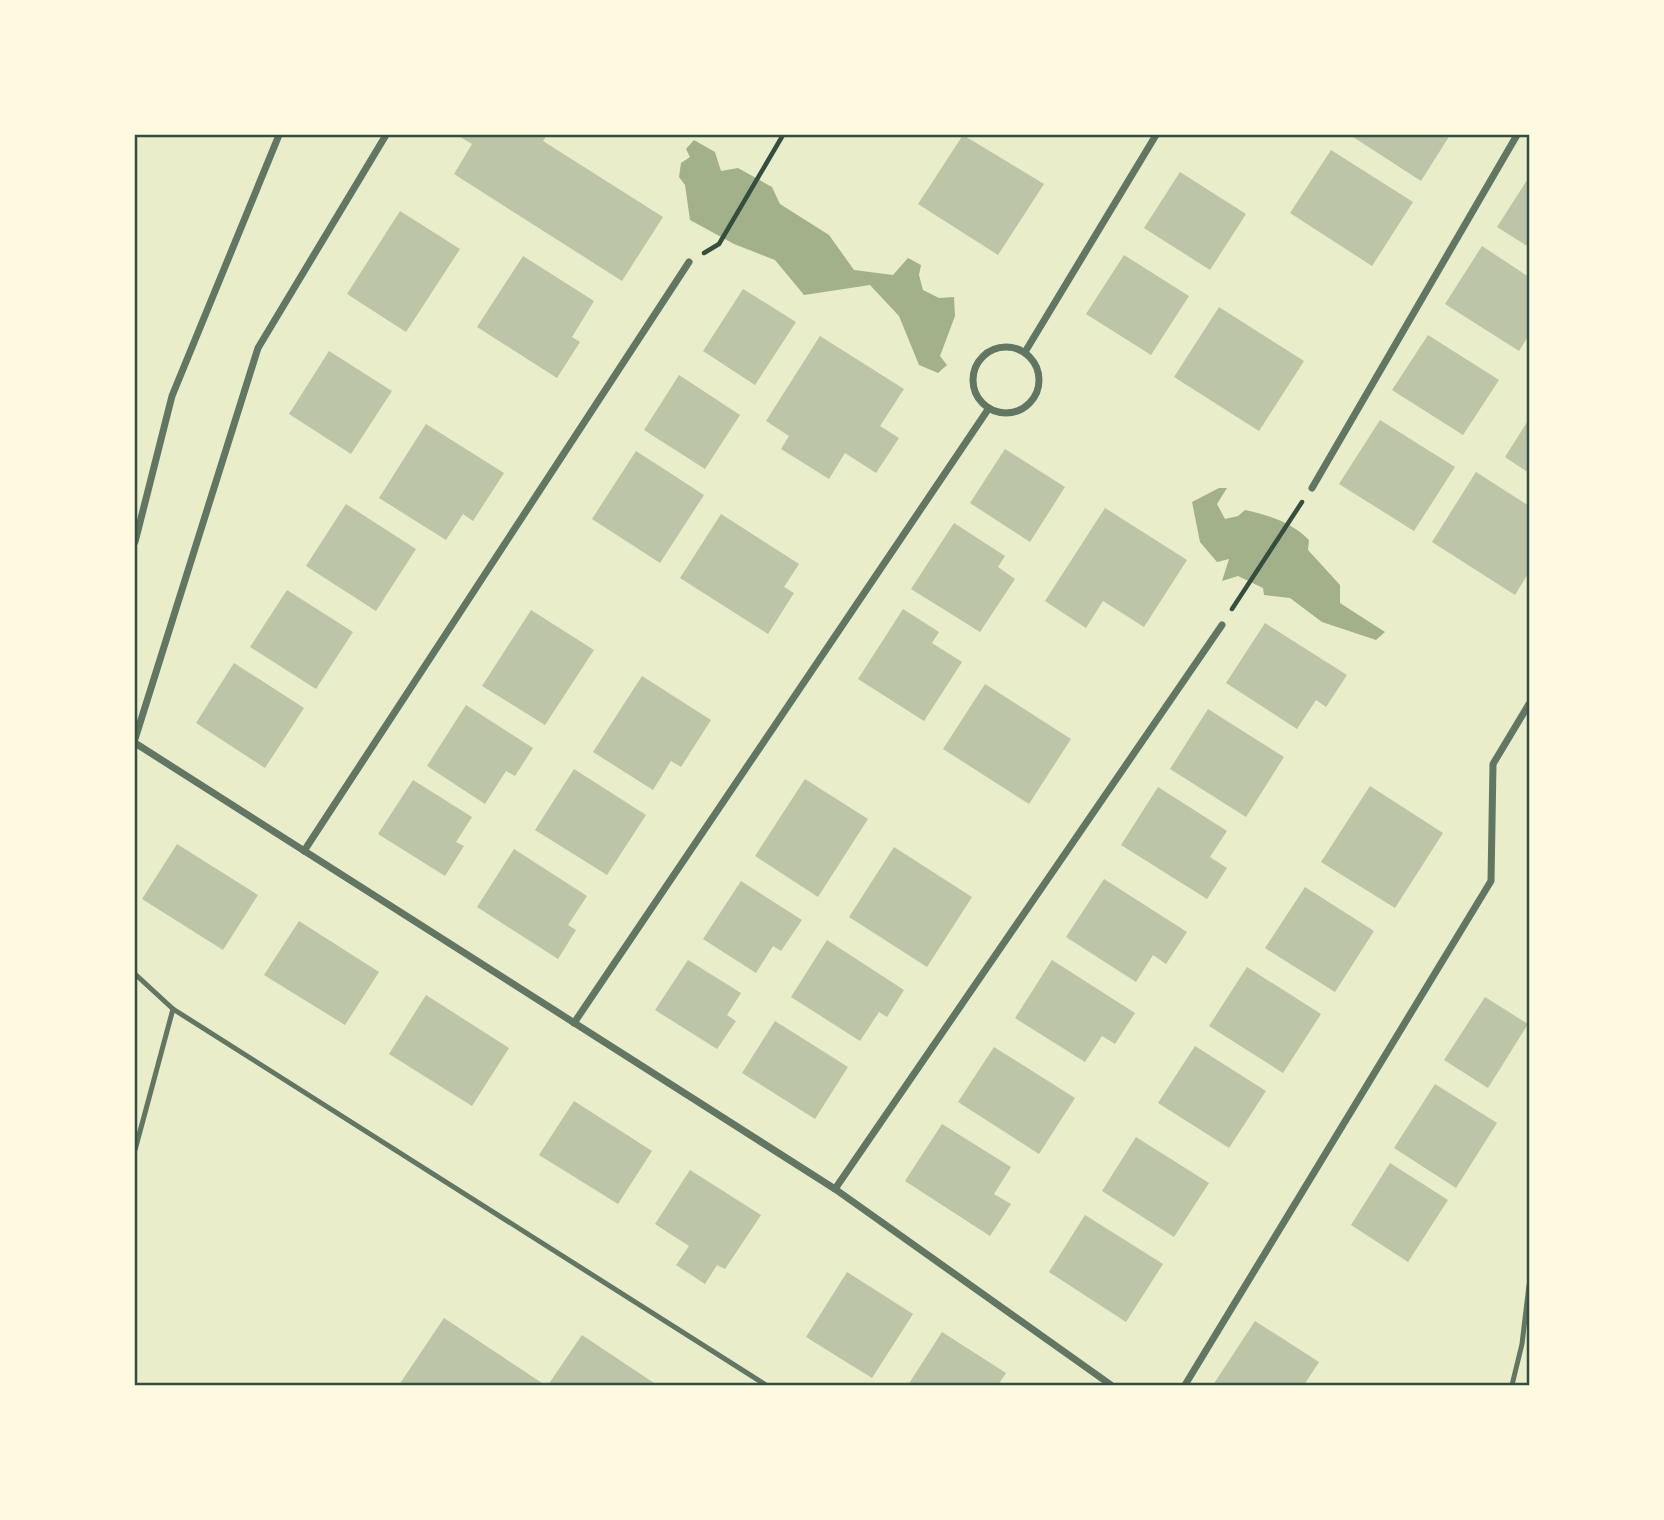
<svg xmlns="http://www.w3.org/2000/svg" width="1664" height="1520" viewBox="0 0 1664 1520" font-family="Roboto,sans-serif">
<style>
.water{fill:#a3b18a}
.building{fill:#bcc5a7}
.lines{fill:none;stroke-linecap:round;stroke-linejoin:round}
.path{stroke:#344e41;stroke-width:4.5}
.service{stroke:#617663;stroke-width:5}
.minor{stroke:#617663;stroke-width:7}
.neatline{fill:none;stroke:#344e41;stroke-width:2.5}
</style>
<rect width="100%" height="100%" fill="#e9edc9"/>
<g class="water">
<polygon points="694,140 715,152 721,171 738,168 772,187 780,204 829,235 854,270 893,275 908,258 921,265 919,275 923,290 939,298 954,297 955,316 940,356 947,365 938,373 919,365 899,316 870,285 804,295 775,260 734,244 690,220 685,185 679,177 681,163 690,157 686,149"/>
<path d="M1219,488H1227L1217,504L1225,519L1238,516L1245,510C1268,515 1292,522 1309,540L1308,550L1340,585V603L1385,632L1376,640L1322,622L1290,598L1264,595L1263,588L1238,576L1222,581L1229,559L1217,562L1200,542L1192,502Z"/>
</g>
<g class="building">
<polygon points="457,135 547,135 543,141 663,217 622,281 454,174 472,144"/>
<polygon points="963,135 1044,184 998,255 918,204"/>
<polygon points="1350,135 1450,135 1421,181"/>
<polygon points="1331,150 1413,202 1372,266 1290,213"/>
<polygon points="1180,172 1246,214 1210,270 1144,228"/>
<polygon points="1529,177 1529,247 1497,227"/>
<polygon points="400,211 460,249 406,332 347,294"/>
<polygon points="1482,246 1529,277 1529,335 1519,351 1445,304"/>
<polygon points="1124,255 1189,296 1151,355 1086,314"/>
<polygon points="523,256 594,301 572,337 580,342 557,378 477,327"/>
<polygon points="743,289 796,322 755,385 703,351"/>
<polygon points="1219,307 1304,361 1259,431 1174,377"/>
<polygon points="1428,335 1499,380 1463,435 1392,390"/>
<polygon points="820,336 904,389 880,426 899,438 876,473 845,453 829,479 781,449 789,436 766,421"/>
<polygon points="329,351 392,391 351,454 289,414"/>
<polygon points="679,375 740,415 705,469 644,430"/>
<polygon points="1529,419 1529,473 1505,457"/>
<polygon points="1380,420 1455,467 1414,531 1339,484"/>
<polygon points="426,424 504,473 473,521 463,514 446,540 379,498"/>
<polygon points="1005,449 1065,487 1030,542 970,503"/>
<polygon points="636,451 704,495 660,563 592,519"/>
<polygon points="1476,472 1529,506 1529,572 1515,595 1432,542"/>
<polygon points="346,504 416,549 376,611 306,566"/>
<polygon points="1105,508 1187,560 1144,627 1103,601 1086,628 1045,601"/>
<polygon points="721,514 799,564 784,587 794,593 768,634 680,578"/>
<polygon points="954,523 1005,556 998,567 1015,579 980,632 911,589"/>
<polygon points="287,590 353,632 316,689 250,647"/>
<polygon points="903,609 939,632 932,643 962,662 924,721 858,679"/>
<polygon points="531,610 594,650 545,725 482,686"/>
<polygon points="1265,623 1347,675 1326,707 1316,700 1297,729 1226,683"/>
<polygon points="234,663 304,708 265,768 196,723"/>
<polygon points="642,676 711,720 681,767 671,761 653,790 593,752"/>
<polygon points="985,684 1071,739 1029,804 943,749"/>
<polygon points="466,705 533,748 515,776 506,771 485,804 427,766"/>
<polygon points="1208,709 1284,757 1246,817 1170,769"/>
<polygon points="574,769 646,815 607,875 535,830"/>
<polygon points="805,779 868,819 818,897 755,856"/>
<polygon points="413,780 472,817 456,842 464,846 445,876 378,834"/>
<polygon points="1370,786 1443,833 1395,908 1321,862"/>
<polygon points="1158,787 1227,831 1210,857 1227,868 1207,899 1121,845"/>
<polygon points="177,844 258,895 223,950 142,899"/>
<polygon points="894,847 972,897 927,967 849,917"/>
<polygon points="514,849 587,896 568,925 576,930 558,959 477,907"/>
<polygon points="1104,879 1187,932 1166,964 1153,955 1136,982 1066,937"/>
<polygon points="741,881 802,920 781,951 773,946 756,973 703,939"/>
<polygon points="1305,887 1374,931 1335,992 1265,948"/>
<polygon points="299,921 379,972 345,1025 264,975"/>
<polygon points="827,940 904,990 887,1017 879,1012 860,1041 791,997"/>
<polygon points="688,960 741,993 727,1015 736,1021 717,1049 655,1010"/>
<polygon points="1052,960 1135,1013 1115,1044 1102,1036 1085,1062 1015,1018"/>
<polygon points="1247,967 1321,1014 1283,1073 1209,1026"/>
<polygon points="426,995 509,1048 472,1106 389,1054"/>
<polygon points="1485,997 1528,1024 1488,1088 1444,1060"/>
<polygon points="775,1021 848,1067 815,1119 742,1073"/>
<polygon points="1195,1046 1266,1091 1229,1148 1158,1103"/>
<polygon points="994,1047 1075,1098 1039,1154 958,1102"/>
<polygon points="1435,1084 1497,1123 1456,1188 1394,1148"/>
<polygon points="574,1101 652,1151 618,1204 539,1155"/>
<polygon points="942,1124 1011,1167 994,1194 1011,1204 990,1236 905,1181"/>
<polygon points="1136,1137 1209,1183 1174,1237 1102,1191"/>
<polygon points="1390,1163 1448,1200 1408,1262 1351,1225"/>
<polygon points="690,1170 761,1215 725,1269 717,1265 705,1284 676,1265 689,1246 655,1224"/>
<polygon points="1085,1215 1163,1264 1126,1322 1049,1272"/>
<polygon points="847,1272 913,1314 872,1378 806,1337"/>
<polygon points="444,1318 545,1385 399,1385"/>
<polygon points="1255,1321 1319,1362 1304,1385 1213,1385"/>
<polygon points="942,1332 1006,1373 998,1385 908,1385"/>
<polygon points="582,1335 657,1385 548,1385"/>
</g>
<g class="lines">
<g class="path">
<polyline points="704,253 719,244 783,135"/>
<polyline points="1232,609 1302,502"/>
</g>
<g class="service">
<polyline points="135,974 173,1009 766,1385"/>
<polyline points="135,1150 173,1009"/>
<polyline points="1512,1385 1522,1344 1529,1285"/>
</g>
<g class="minor">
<circle cx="1006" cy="380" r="33"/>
<polyline points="1025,352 1156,135"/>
<polyline points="1312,488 1517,135"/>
<polyline points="135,542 172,396 279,135"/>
<polyline points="135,739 258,348 386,135"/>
<polyline points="135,743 835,1189 1111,1385"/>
<polyline points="304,851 689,262"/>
<polyline points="574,1023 989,408"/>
<polyline points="835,1189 1222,625"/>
<polyline points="1185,1385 1491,881 1493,764 1529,704"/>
</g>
</g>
<rect width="1664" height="1520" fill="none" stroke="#fefae0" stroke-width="273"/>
<rect x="136" y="136" width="1392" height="1248" class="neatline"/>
</svg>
